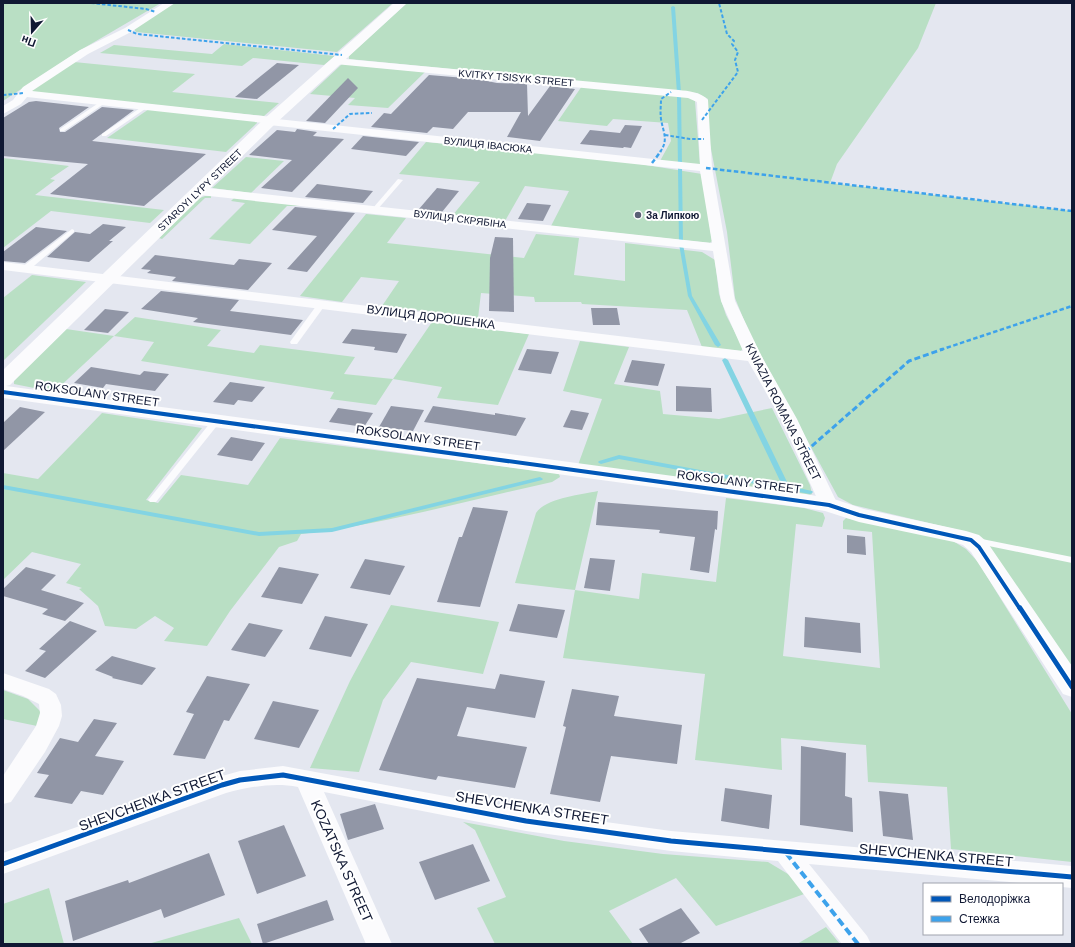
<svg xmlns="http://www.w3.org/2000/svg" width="1075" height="947" viewBox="0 0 1075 947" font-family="Helvetica,sans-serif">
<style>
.green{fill:#b9dfc4}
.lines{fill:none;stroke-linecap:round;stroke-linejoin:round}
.stream{fill:#83d4e3;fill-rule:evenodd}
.building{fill:#9196a6}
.lane{fill:#fbfbfd;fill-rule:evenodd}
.street{fill:#fbfbfd;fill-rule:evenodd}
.secondary{fill:#fbfbfd;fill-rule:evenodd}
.quiet-far3{stroke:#3da2eb;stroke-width:2;stroke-dasharray:3.5 2;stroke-linecap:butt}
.quiet-far2{stroke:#3da2eb;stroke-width:2.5;stroke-dasharray:4.5 2.5;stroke-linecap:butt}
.quiet-far1{stroke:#3da2eb;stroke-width:3;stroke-dasharray:6 3;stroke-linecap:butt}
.quiet{stroke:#3da2eb;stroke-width:4;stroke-dasharray:8 4;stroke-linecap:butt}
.cycleway-far1-casing{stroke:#fff;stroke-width:6}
.cycleway-casing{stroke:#fff;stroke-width:8}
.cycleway-far1{stroke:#0057b8;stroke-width:4}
.cycleway{stroke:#0057b8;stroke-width:5}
.poi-dot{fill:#5a6075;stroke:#fff;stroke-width:1.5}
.labels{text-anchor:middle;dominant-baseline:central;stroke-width:4;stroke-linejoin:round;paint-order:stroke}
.far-street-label{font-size:10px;fill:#101833;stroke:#fff}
.far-poi-label{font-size:10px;font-weight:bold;fill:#101833;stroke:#fff;text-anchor:start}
.street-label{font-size:12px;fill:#101833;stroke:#fff}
.near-street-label{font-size:14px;fill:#101833;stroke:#fff}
</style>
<rect width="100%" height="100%" fill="#e4e7f0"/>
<g class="green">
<polygon points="3,3 161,3 79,51 3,101"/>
<polygon points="174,3 393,3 337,52 136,32 134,29"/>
<polygon points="407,3 936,3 918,48 837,164 830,183 1072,211 1072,671 967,532 853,505 838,497 750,335 735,298 727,232 706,123 708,99 697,93 349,59 349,56"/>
<polygon points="224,44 335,56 324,65 253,58 242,66 100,53 114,45 212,54"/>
<polygon points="74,62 195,74 172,92 279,103 264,116 28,92"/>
<polygon points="342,64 425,72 388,108 348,105 355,98 310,94"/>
<polygon points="582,86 689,97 695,101 700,165 660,161 671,141 668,123 613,119 607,126 558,121"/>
<polygon points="149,109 257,121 257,123 226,152 107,138"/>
<polygon points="426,142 621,161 702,174 712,241 710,243 551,226 569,191 525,186 505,221 452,216 480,182 399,174"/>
<polygon points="246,157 284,161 251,193 212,188"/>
<polygon points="3,158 69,166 50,179 55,180 35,195 164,210 150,223 51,211 3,248"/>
<polygon points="205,196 211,196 211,198 205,198 162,239 159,238 200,198"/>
<polygon points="234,198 303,206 287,206 250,244 209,239 245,203 231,201"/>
<polygon points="366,214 406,218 387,243 524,258 536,234 579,238 574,275 625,281 625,243 702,252 715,260 719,294 726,315 743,348 741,351 702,347 687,310 582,304 581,302 535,302 534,297 481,293 478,318 382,306 399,281 361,277 342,302 300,296"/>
<polygon points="32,275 86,282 3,361 3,298"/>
<polygon points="135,317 221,330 207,346 254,353 260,345 355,357 344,374 393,379 432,322 529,334 498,405 437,398 442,387 393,379 376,405 330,399 334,392 141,361 154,342 114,336 54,392 14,384 14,380 66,329 114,336"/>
<polygon points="580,341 629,347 614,384 660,391 663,414 719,419 772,408 810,485 812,494 807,496 578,465 602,399 563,391"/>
<path d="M102,413L202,428L146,500L158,503L181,475L248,485L280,438L555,473L559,474L560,477L552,482C469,500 386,524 301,534L297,541L279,547L230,611L207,646L164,641L174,628L155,616L136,629L105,626L98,606L79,589L82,588L66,583L81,564L32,552L3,580V473L38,479Z"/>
<path d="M598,491L575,590L639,599L642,573L716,582L726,498L804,508L823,513L825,518L822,527L796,524L783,656L880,668L872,532L843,529V521L846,518L953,541L966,549L978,562L1072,714V862L951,849L947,787L868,782L866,745L781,738L782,770L695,760L705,674L563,658L575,590L515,583L536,513C546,498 580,495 598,491Z"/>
<polygon points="391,605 499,622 483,674 411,662 383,700 359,772 310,768 350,681"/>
<polygon points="3,690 28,699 43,714 42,727 3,719"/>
<polygon points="463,822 564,841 663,854 768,862 793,877 807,893 716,926 676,878 609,911 633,944 495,944 477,908 506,897 475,830"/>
<polygon points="49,888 64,944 3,944 3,904"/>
<polygon points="239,918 252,944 148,944"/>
<polygon points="826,927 840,944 797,944"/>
</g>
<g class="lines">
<g class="stream">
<polygon points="673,6 675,7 681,93 683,244 692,296 721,345 718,347 715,345 688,296 679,244 677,93 671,7"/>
<polygon points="725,358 728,360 789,486 812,491 813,492 812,493 810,494 619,459 601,464 599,463 598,462 599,461 619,455 782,485 722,360"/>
<polygon points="540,477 543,479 542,480 332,532 259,536 3,489 3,485 259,532 332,528"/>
</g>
</g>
<g class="building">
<polygon points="277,63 299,65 257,99 235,97"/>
<polygon points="429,75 477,79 497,83 527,84 528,116 550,86 575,89 540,141 507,137 521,112 468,112 453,129 433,127 427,133 371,127 384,113 391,114"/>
<polygon points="348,78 358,88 325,123 306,121"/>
<polygon points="36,101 89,107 59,128 60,132 65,132 102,107 134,110 92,141 206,154 144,206 50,194 88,164 3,156 3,118 29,102"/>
<polygon points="625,125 642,126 631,148 624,147 623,148 580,144 590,130 620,133"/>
<polygon points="297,129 317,132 313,136 344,139 292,192 261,188 292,160 249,155 277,130 295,132"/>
<polygon points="363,136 419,142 406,156 351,149"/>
<polygon points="317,184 373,191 363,203 305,197"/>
<polygon points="437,188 459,191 442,212 419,209"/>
<polygon points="527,203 551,205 543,221 518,219"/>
<polygon points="295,207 355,213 307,272 287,269 317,236 272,230"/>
<polygon points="103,224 126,227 109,241 113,241 89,262 47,257 75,232 90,234"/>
<polygon points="36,227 67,231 25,263 3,261 3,252"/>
<polygon points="495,237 513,238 514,312 489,311 490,258"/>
<polygon points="155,255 234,265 239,259 272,263 248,290 172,281 176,277 147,273 151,270 141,269"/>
<polygon points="161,291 239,300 230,311 303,320 291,335 193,322 198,318 141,309"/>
<polygon points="591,308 617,308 620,325 593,325"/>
<polygon points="105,309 129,312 108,333 84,330"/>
<polygon points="352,329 407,334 397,353 374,350 375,347 342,343"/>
<polygon points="527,349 559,352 551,374 518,370"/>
<polygon points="632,360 665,364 658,386 624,382"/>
<polygon points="91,367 140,375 144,371 169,374 155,391 106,384 103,388 74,383"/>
<polygon points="230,382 265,387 252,402 238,400 234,405 213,402"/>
<polygon points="676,386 711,388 712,412 676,411"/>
<polygon points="391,406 424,410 413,431 379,427"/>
<polygon points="433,406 495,415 495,413 526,418 516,436 424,422"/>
<polygon points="20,407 45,412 3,451 3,423"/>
<polygon points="338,408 373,413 364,427 329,422"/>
<polygon points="571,410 589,413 582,430 563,427"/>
<polygon points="231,437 265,443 252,461 217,455"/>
<polygon points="598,502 718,511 717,530 715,529 709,573 690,570 695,537 659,533 660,530 596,525"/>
<polygon points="473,507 508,511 480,607 437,602 459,537 462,537"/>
<polygon points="847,535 865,537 866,555 847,553"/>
<polygon points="590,558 615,560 610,591 584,588"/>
<polygon points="365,559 405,566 390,595 350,588"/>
<polygon points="26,567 56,575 41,590 84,603 65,621 42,614 48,609 3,596 3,589"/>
<polygon points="279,567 319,574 302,604 261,597"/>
<polygon points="518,604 565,610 557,638 509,631"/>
<polygon points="325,616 368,624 351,657 309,649"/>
<polygon points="805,617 860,623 861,653 804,647"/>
<polygon points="70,621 97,631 45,678 25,671 46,651 39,649"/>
<polygon points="249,623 283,630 265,657 231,650"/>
<polygon points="112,656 156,668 142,685 112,678 113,677 95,670"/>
<polygon points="500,674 545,681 535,718 467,707 457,736 527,747 515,788 438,776 436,780 379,770 417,678 495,689"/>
<polygon points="207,676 250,684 229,721 224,720 205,759 173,755 194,714 186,712"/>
<polygon points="572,689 619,696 614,716 682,725 677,764 611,756 600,802 550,794 566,727 563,726"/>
<polygon points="273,701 319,710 299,748 254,739"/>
<polygon points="94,719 117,723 95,756 124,761 103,795 81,791 72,804 34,797 49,775 37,773 60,738 78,742"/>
<polygon points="801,746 846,753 845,796 852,798 853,832 800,825"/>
<polygon points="725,788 772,795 769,829 721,821"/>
<polygon points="879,791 908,794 913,840 883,836"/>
<polygon points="375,804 384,829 348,840 340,814"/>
<polygon points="284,825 306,876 257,894 238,841"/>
<polygon points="473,844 490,881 435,900 419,862"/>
<polygon points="209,853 225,895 164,918 161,909 73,941 65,901 128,880 129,883"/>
<polygon points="327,900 334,920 263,944 257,924"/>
<polygon points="681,908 700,933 679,944 649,944 639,929"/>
</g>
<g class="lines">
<g class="lane">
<polygon points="103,100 108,101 64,131 60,131 60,129"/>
<polygon points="146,104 149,106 148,107 106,136 102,136 102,134"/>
<polygon points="398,179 403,180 377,210 373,210 373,208"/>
<polygon points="72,229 74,230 74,232 28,271 22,271 22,267"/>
<polygon points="319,302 325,302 326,304 297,344 291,344 290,342"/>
<polygon points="217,417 221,420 220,422 156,502 150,502 148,500 150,498 214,418"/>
<polygon points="977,538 1072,557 1072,563 974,543 972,541"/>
</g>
<g class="street">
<path d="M164,3H175L131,32L88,54L32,91L272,117L277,119L700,164L697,102L688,98L335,64L330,61L335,58L679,90C688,91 701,92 708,100L712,168L735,301L762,357L797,419L838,505L836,509L829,511L822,509L820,505L781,419L748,361L3,270V262L743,351L721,301L713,251L200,195L194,191L200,187L712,243L700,171L269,125L264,123L27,97L21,104L3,114V106L13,100L23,87L80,50L125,28Z"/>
<polygon points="3,673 49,689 56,694 61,705 62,716 59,726 45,752 11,802 3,804 3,776 36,726 40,713 39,704 23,696 3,689"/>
<path d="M283,766L526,811L671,831L1072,866V888L1062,887V884H1032L809,864L867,936L871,944H842L778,861L671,851L526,831L324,792L392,944H366L298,787C274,782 249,787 226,793L3,874V853L222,776L240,771Z"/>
</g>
<polygon class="secondary" points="394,3 407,3 274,125 10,385 6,386 806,494 837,500 864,509 966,531 979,535 987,542 1072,666 1072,697 1063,694 971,552 963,545 954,542 859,522 825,511 806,508 3,398 3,370 264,119"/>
<g class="quiet-far3">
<polyline points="91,3 146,9 156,12"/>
<polyline points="128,30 137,34 342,55"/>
<polyline points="3,95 24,93"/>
<polyline points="702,120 738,72 735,60 738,52 732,44 734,41 727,34 719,3"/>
<polyline points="333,129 350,114 372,113"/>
<polyline points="665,135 690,139 704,139"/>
<path d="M660,152C669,140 663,132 661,119C660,112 661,105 661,99L671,92"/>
</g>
<g class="quiet-far2">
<polyline points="652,163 661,151"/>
<polyline points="706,168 1072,211"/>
<polyline points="940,350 1072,306"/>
</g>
<polyline class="quiet-far1" points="805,452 909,361 943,349"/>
<polyline class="quiet" points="786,853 858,944"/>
<defs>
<polyline id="cycleway-far1" points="3,392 829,505 859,515 971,540 979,547 1020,609"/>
<g id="cycleway">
<polyline points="1020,608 1072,687"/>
<polyline points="3,864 222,785 240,780 283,775 526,821 671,841 1072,877"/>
</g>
</defs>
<use href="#cycleway-far1" class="cycleway-far1-casing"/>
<use href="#cycleway" class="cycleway-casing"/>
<use href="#cycleway-far1" class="cycleway-far1"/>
<use href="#cycleway" class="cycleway"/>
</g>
<circle class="poi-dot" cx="638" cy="215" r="4"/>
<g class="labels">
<g class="far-street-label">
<text transform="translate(516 78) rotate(5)">KVITKY TSISYK STREET</text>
<text transform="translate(488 145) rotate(6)">ВУЛИЦЯ ІВАСЮКА</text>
<text transform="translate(200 190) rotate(-44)">STAROYI LYPY STREET</text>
<text transform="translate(460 219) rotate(7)">ВУЛИЦЯ СКРЯБІНА</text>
</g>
<g class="far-poi-label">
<text x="646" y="215">За Липкою</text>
</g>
<g class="street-label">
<text transform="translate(431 317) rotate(7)">ВУЛИЦЯ ДОРОШЕНКА</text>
<text transform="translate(97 394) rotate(8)">ROKSOLANY STREET</text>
<text transform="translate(783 412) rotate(63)">KNIAZIA ROMANA STREET</text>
<text transform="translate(418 438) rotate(8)">ROKSOLANY STREET</text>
<text transform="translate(739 482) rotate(7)">ROKSOLANY STREET</text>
</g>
<g class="near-street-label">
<text transform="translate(152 800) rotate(-20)">SHEVCHENKA STREET</text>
<text transform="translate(532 808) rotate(9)">SHEVCHENKA STREET</text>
<text transform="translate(936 855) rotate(5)">SHEVCHENKA STREET</text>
<text transform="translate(342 861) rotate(66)">KOZATSKA STREET</text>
</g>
</g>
<rect width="1075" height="947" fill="none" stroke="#101833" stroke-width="8"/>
<rect x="923" y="883" width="140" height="52" fill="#ffffff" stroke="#9fa3ad"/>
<rect x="931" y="896" width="20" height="6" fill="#0057b8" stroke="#9fa3ad"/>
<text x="959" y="903" font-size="12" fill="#101833">Велодоріжка</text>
<rect x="931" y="916" width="20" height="6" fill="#3da2eb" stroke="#9fa3ad"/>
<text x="959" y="923" font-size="12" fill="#101833">Стежка</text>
<g transform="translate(32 32) rotate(200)" stroke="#ffffff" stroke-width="3" paint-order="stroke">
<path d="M0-3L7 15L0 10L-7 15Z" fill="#101833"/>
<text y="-6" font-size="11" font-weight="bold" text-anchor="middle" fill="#101833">Пн</text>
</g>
</svg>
